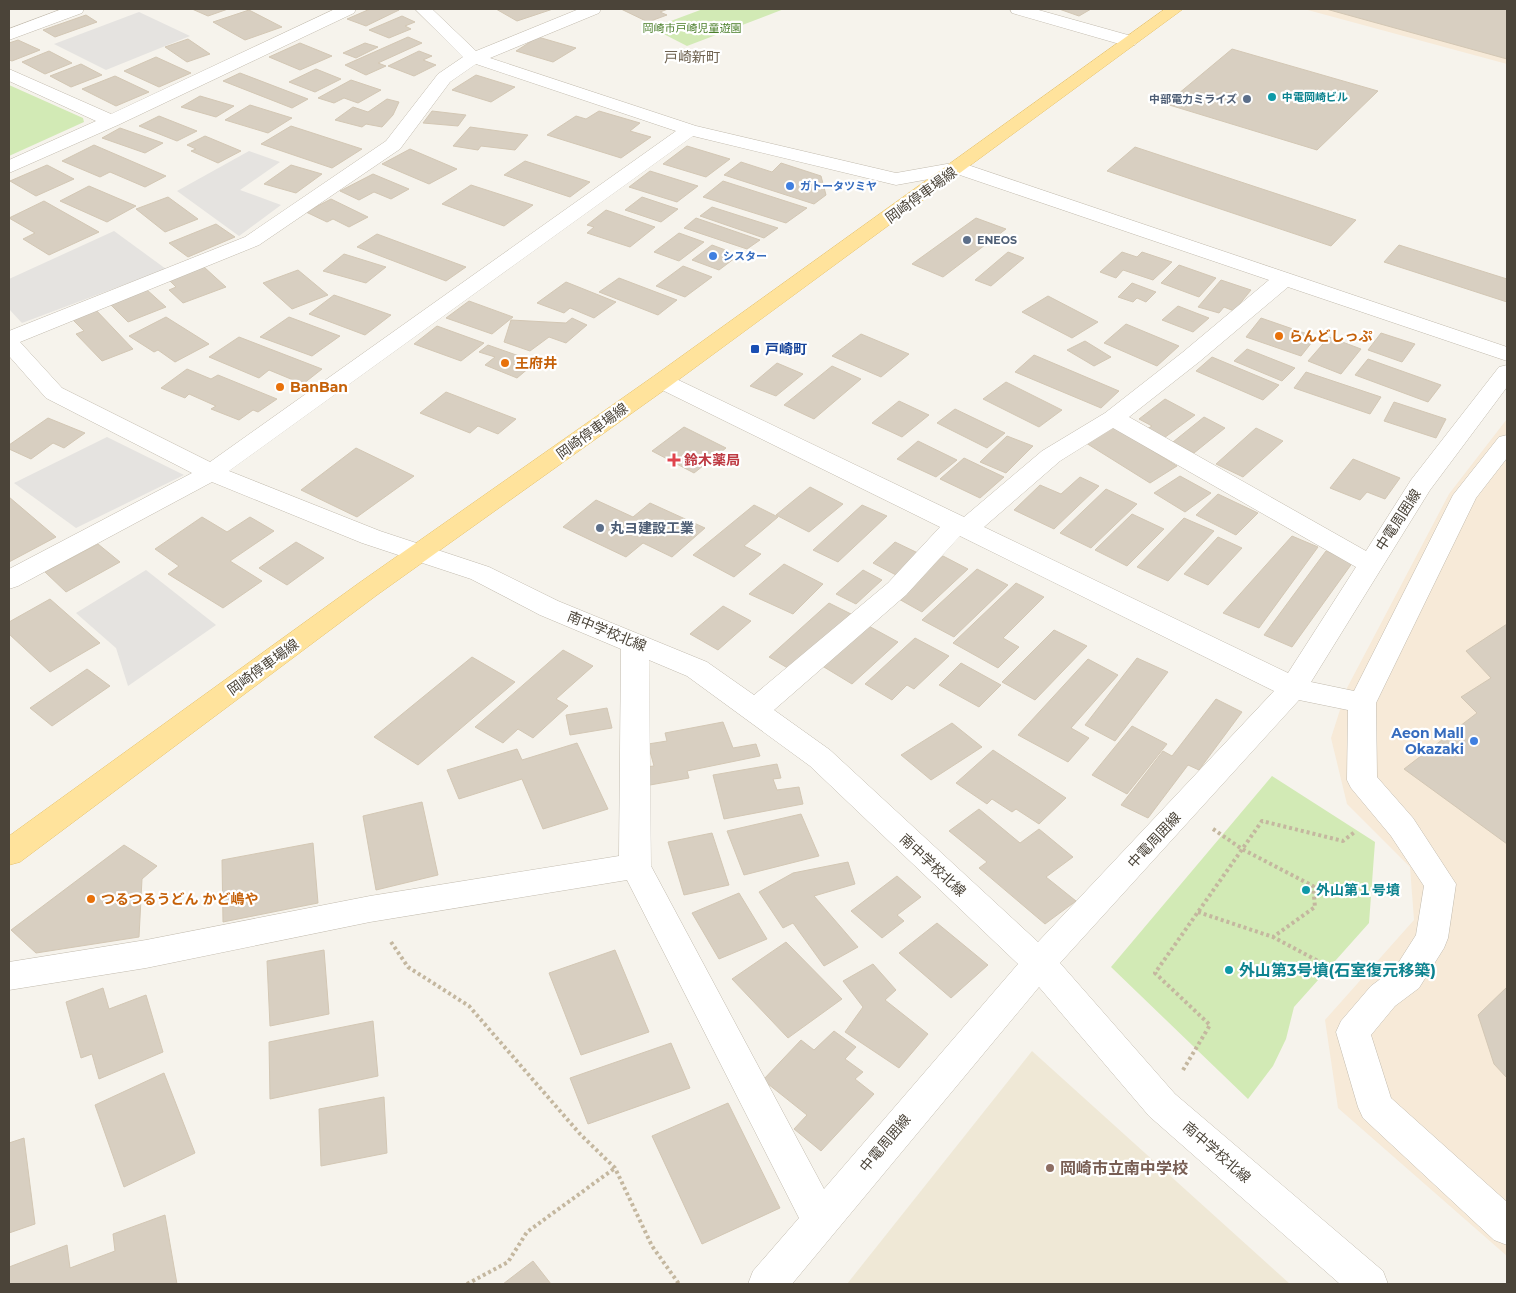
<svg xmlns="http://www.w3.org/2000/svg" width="1516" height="1293" viewBox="0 0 1516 1293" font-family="Montserrat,'Noto Sans JP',sans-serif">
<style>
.commercial{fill:#f7ead8}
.education{fill:#efe8d6}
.green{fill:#d2eab5}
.parking{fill:#e5e3e0}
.building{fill:#d8cfc1;stroke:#d3c7b4}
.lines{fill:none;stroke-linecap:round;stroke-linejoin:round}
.minor-casing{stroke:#c2bbae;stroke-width:1}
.major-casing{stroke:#e6c16a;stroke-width:1}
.path{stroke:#c4b79f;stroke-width:4;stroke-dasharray:3 3;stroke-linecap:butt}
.minor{fill:#fff;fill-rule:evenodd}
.major{fill:#ffe39c;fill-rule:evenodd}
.culture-dot{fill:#0f9aa8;stroke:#fff;stroke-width:2}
.service-dot{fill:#5c6f8a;stroke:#fff;stroke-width:2}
.shop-dot{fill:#3f7fe0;stroke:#fff;stroke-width:2}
.food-dot{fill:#e8710a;stroke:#fff;stroke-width:2}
.transit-dot{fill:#1a4fb4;stroke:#fff;stroke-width:2}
.health-dot{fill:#e0444e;stroke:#fff;stroke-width:2}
.education-dot{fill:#8d6e63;stroke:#fff;stroke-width:2}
.labels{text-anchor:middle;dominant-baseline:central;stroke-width:4.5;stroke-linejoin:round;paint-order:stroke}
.far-park-label{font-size:11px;fill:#4a7f2a;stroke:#fff}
.far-culture-label{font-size:11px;font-weight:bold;fill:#0d838f;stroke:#fff;text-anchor:start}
.far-service-label{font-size:11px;font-weight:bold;fill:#4e5e75;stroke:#fff;text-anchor:end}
.far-shop-label{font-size:11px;font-weight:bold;fill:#366cbe;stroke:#fff;text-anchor:start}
.far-quarter-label{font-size:14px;fill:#6e6250;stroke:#fff}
.street-label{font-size:14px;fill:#4b4439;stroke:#fff}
.food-label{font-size:14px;font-weight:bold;fill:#c56008;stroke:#fff;text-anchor:start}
.transit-label{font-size:14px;font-weight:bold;fill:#164399;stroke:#fff;text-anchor:start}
.health-label{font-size:14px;font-weight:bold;fill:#be3a42;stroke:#fff;text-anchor:start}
.service-label{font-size:14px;font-weight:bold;fill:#4e5e75;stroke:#fff;text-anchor:start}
.shop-label{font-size:14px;font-weight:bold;fill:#366cbe;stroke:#fff;text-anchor:end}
.culture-label{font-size:14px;font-weight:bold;fill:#0d838f;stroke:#fff;text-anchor:start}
.near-culture-label{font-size:16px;font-weight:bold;fill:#0d838f;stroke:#fff;text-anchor:start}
.near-education-label{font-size:16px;font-weight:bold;fill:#785e54;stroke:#fff;text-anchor:start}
</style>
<rect width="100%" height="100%" fill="#f6f3ec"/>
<g class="commercial">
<polygon points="1304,9 1507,9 1507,64"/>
<polygon points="1507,419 1507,1256 1338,1108 1325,1020 1414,920 1410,867 1347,804 1331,738 1347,688 1449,494"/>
</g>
<polygon class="education" points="1032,1051 1290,1284 847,1284"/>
<g class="green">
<polygon points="703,9 784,9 687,46 652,28"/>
<polygon points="9,85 83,118 84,122 9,156"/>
<polygon points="1272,776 1375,842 1369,923 1294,1007 1286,1039 1273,1066 1248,1099 1111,967"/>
</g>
<g class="parking">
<polygon points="139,12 190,36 106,70 54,44"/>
<polygon points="249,151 280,162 240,190 281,205 239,236 177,191"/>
<polygon points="114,231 166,269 22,323 9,309 9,279"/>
<polygon points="107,437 184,475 76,528 14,483"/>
<polygon points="146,570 216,625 128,686 116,648 76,613"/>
</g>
<g class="building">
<polygon points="192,9 228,9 208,16"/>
<polygon points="370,9 395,9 399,10 366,26 347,19"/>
<polygon points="496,9 553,9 517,21"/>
<polygon points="621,9 668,9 660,12 667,15 648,22"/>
<polygon points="1059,9 1091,9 1079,16"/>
<polygon points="1326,9 1507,9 1507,59"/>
<polygon points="249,10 282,27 245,40 213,22"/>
<polygon points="86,15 97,22 55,37 43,30"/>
<polygon points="402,16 415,22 405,26 411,29 389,38 369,30"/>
<polygon points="408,37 422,43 378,63 386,66 366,75 345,65"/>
<polygon points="538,37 576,48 553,62 516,51"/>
<polygon points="188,39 210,54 187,62 165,47"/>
<polygon points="18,40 40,50 12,61 9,60 9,43"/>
<polygon points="300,43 332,56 300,70 269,57"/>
<polygon points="365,43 378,47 356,58 343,53"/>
<polygon points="1232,49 1378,91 1317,150 1166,104"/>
<polygon points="49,51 72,63 45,74 22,62"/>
<polygon points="419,51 432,56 423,60 436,65 414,76 388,66"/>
<polygon points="156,57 191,73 159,87 124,71"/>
<polygon points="81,64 102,75 71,87 50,76"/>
<polygon points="316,69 341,79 315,92 289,82"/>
<polygon points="240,73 308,99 292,108 223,81"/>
<polygon points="476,75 515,87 491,102 452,90"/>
<polygon points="115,76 149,92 116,106 82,89"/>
<polygon points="351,80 381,90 358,103 344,98 334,103 318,98"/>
<polygon points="200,96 234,106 216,117 181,107"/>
<polygon points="387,99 399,102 393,115 382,127 366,124 362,127 335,120 353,107 368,112"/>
<polygon points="250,105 292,118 268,133 225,120"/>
<polygon points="432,111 466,115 458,126 423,123"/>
<polygon points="599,111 640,123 630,131 651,137 621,158 547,135 576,116 586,119"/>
<polygon points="159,116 197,131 177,141 139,126"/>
<polygon points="291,126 362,149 332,168 261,144"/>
<polygon points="470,127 528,135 515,150 481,146 478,150 453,146"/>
<polygon points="120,128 163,143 145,153 102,138"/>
<polygon points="205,136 241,151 218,163 191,151 196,149 187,145"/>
<polygon points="94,145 166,176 145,187 110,172 100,177 62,161"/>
<polygon points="687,146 730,159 706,177 663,164"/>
<polygon points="1135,147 1356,220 1331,246 1107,171"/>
<polygon points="410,149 457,169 429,184 382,164"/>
<polygon points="525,161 590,182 570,197 504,175"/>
<polygon points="741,162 772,172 781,163 821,176 826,195 814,204 724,175"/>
<polygon points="47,165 74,179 36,196 10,181"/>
<polygon points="291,165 322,174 296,193 264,184"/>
<polygon points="650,171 698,186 677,202 629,187"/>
<polygon points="373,174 409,189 391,199 374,192 359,200 340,191"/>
<polygon points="723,181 807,208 786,223 703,197"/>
<polygon points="471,185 533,205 504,226 442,204"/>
<polygon points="89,186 136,206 107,222 60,201"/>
<polygon points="168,197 198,219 165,232 136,209"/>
<polygon points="642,197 678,209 661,222 625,210"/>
<polygon points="331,199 368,217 349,227 333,219 327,222 306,212"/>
<polygon points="44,201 99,232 49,255 23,239 35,233 9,218"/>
<polygon points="712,207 778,228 764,238 700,216"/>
<polygon points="606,210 655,227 630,247 587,233 594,227 587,225"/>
<polygon points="696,218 760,240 747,249 684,228"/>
<polygon points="976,218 1006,229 943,277 912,264"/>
<polygon points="216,224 235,237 188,257 169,243"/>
<polygon points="679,233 704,242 679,261 654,252"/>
<polygon points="377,234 466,267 446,281 357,247"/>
<polygon points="712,245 739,255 719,270 692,260"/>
<polygon points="1399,245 1507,279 1507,302 1384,262"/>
<polygon points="1008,252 1024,258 991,286 975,280"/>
<polygon points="1122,252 1137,257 1142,252 1172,262 1153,280 1123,270 1116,278 1100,272"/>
<polygon points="344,254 386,267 366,283 323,271"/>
<polygon points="1179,265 1216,278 1199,297 1161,283"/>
<polygon points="683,266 712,277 685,297 656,286"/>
<polygon points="204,267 226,287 183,303 169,290 176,287 169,280"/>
<polygon points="298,270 328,295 292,309 263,283"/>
<polygon points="619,278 677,300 658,315 599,292"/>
<polygon points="1221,280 1251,290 1234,311 1224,307 1219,313 1198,307"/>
<polygon points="566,282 616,302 594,318 570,308 564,313 537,303"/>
<polygon points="1132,283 1156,292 1146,302 1137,298 1133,302 1118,297"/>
<polygon points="146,289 166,307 128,322 109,303"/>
<polygon points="334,295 391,315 365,335 309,314"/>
<polygon points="1048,296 1098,322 1072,338 1022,312"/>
<polygon points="469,301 513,317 492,334 446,318"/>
<polygon points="1178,306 1209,318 1193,332 1162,320"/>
<polygon points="95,309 133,349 102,361 76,334 84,331 71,318"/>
<polygon points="166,317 209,344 175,362 158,350 154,352 129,336"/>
<polygon points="289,317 340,336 312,356 260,337"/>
<polygon points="572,318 587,325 566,343 549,337 530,351 504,342 511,320 566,323"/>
<polygon points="1261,318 1316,337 1301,356 1246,337"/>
<polygon points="1126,324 1179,346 1157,366 1104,343"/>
<polygon points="437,326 484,343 461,361 414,344"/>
<polygon points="1381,333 1415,344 1402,362 1368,350"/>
<polygon points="861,334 909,354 881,377 832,356"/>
<polygon points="239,337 322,369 303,384 269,370 259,378 209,357"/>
<polygon points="1329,337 1361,349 1341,374 1308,361"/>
<polygon points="1085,341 1111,357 1094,366 1067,350"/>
<polygon points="488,345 536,362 517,378 485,365 495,357 479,352"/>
<polygon points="1247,349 1295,368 1282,381 1234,361"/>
<polygon points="1034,355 1119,391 1101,408 1015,372"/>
<polygon points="1212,357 1279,385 1263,400 1196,371"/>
<polygon points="1368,359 1441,385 1428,402 1355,375"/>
<polygon points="777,363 803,374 776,396 750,386"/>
<polygon points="832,366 861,379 814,419 784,405"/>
<polygon points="187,369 211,379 218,375 277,399 258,412 253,410 239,420 211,409 216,406 189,394 185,398 161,388"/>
<polygon points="1306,372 1381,397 1370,414 1294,388"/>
<polygon points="1006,382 1062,410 1039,427 983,399"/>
<polygon points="446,392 516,419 498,434 478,426 470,433 420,413"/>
<polygon points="1165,399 1195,415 1164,438 1147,429 1152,426 1139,419"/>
<polygon points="899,401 929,415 902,437 872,423"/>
<polygon points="1394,402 1446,419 1436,438 1384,421"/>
<polygon points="955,409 1005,433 987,448 937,423"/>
<polygon points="1204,417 1225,428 1194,453 1173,442"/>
<polygon points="48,418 85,433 64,448 53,443 31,459 9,449 9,445"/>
<polygon points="684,427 726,448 694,473 652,451"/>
<polygon points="1114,427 1177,466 1150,483 1086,443"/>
<polygon points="1256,428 1283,441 1243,477 1216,464"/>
<polygon points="1007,436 1033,446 1006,473 980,462"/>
<polygon points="918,441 957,460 936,477 897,459"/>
<polygon points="356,448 414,476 357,517 301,490"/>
<polygon points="964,458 1004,477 980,498 940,479"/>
<polygon points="1353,459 1400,478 1385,499 1367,492 1360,500 1330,488"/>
<polygon points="1180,476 1211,493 1185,512 1154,493"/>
<polygon points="1080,477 1099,486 1054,529 1014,510 1040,485 1061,494"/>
<polygon points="810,487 843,504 809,532 776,515"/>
<polygon points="1106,489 1137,504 1091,548 1060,533"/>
<polygon points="1218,494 1258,513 1236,535 1196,515"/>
<polygon points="9,497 56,537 9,562"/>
<polygon points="596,500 633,517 650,503 705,528 672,557 643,543 626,557 563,527"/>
<polygon points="754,505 778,517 744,546 761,554 734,577 693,555"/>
<polygon points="862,505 887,516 838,562 813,550"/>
<polygon points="1132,514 1164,529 1127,566 1095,550"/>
<polygon points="202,517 227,532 250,517 274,531 230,561 262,581 223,608 168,574 179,566 155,549"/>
<polygon points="1184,518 1214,531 1168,581 1137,567"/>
<polygon points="1292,536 1318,547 1259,628 1223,613"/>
<polygon points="1218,537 1242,548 1208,585 1184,574"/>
<polygon points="296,542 324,558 287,585 259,568"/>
<polygon points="895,542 920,554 898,576 873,563"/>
<polygon points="98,544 120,562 66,592 45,572"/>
<polygon points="1326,551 1353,562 1292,647 1264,635"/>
<polygon points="943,556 968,569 922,612 897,598"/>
<polygon points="784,564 823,584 793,614 749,594"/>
<polygon points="977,569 1008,585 954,637 922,620"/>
<polygon points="863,570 882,580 856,604 836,594"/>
<polygon points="1016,583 1044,597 1003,638 1019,647 998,668 953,643"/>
<polygon points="50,599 100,643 50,672 9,634 9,622"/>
<polygon points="829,603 851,614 791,670 769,657"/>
<polygon points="723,606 751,621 718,650 690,634"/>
<polygon points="865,624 898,642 852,684 819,664"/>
<polygon points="1507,624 1507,844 1404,769 1477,713 1461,697 1491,678 1466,651"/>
<polygon points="1054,630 1087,646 1035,700 1002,682"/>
<polygon points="915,638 949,656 914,689 907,685 892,700 865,684"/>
<polygon points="563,650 593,666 556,699 568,706 533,738 518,729 503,743 475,727"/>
<polygon points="472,657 515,682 418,765 374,737"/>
<polygon points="1137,658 1168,672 1115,741 1085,725"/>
<polygon points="1088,659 1118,675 1071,728 1089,738 1068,762 1018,735"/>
<polygon points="961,663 1001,685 979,707 939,685"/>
<polygon points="87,669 110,686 52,726 30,708"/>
<polygon points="1216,699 1242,712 1199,770 1188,765 1148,818 1121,805 1163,751 1172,756"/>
<polygon points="607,708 612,728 570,735 566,715"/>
<polygon points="723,722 733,748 756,744 760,756 687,771 689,778 650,785 645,767 654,766 648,744 667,741 665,733"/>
<polygon points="952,723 982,747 931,780 901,755"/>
<polygon points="1132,726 1167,744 1127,794 1092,775"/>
<polygon points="577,743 608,809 543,829 522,779 459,799 447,770 517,749 522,760"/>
<polygon points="993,750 1066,798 1039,824 1016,809 1012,812 992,799 987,804 956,783"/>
<polygon points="777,764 781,778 773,779 777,790 799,787 803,804 724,819 713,775"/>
<polygon points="422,802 438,875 376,890 363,816"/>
<polygon points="979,809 1020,843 1039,829 1073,857 1046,877 1076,901 1045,924 979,868 987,862 949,831"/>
<polygon points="801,814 819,856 744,875 727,831"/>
<polygon points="712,833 729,885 684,895 668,842"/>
<polygon points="313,843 318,903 223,922 222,860"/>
<polygon points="124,845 157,866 142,879 139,937 36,953 11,930"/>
<polygon points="848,862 855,884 814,896 858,947 824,966 793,923 783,928 759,892 793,873"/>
<polygon points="897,876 921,897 897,915 904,921 882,938 851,911"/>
<polygon points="739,893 767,939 719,959 692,913"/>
<polygon points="937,923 988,965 951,998 899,953"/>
<polygon points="786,942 842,999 788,1038 732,979"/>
<polygon points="324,950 329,1014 270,1026 267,961"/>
<polygon points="615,950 649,1032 581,1055 549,973"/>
<polygon points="873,964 896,990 885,1000 928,1034 899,1068 845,1032 863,1007 843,981"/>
<polygon points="1507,987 1507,1078 1494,1064 1478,1015"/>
<polygon points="103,988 109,1009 146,995 163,1052 99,1079 92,1054 81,1058 66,1002"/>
<polygon points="373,1021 378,1076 270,1099 269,1042"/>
<polygon points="834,1031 856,1047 845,1059 863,1072 855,1079 874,1094 821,1151 794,1129 807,1115 763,1080 801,1040 814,1050"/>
<polygon points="671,1043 690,1088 588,1124 570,1078"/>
<polygon points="164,1073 195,1153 124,1187 95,1105"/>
<polygon points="384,1097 387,1153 321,1166 319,1109"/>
<polygon points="728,1103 780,1208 702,1244 652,1136"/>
<polygon points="24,1138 35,1224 9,1233 9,1143"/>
<polygon points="165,1215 177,1284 9,1284 9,1267 67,1245 70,1268 115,1251 113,1234"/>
<polygon points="533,1261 551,1284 503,1284"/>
</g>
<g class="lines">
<defs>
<g id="minor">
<polygon points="62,9 84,9 82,13 9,40 9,29"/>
<polygon points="335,9 356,9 354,13 118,125 9,173 9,160 96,121 9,81 9,69 111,114"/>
<path d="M415,9H432L476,51L579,9H601L599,13L490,58L696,126L896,173L958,162L965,164L1507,347V361L1288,287L1199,362L1129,417L1366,551L1411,480L1499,367L1507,365V387L1430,490L1311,682L1354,691L1453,495L1499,437L1507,435V458L1476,498L1376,703L1377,777L1413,818L1456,884L1448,938L1444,948L1419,988L1395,1006L1371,1035L1391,1098L1507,1202V1245L1494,1240L1363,1118L1358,1107L1336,1032L1341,1021L1371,986L1395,968L1416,935L1424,886L1391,836L1351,788L1347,780L1348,710L1299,700L1060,963L1175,1094L1383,1271L1388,1284H1340L1149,1116L1039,987L792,1284H748L753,1271L799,1218L627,880L370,922L146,968L9,990V962L146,940L370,896L619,856L621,649L540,615L471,579L362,543L212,482L18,586L9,589V569L192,473L46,398L9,356V331L245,237L386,141L438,74L463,57ZM476,64L676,131L210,462L62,388L20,342L259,245L400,149L450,82ZM693,136L896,185L957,174L1269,280L1183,352L1105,413L1042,451L964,517L670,376L662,374L654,376L651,381L654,386L940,527L888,583L754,695L707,662L558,601L489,567L380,531L229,471ZM1113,428L1356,567L1288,673L984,527L1060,461ZM960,536L1274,691L1038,942L830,750L774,710L906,595ZM649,660L687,676L810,766L1018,964L824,1189L651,866Z"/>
<polygon points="1010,9 1035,9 1135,37 1138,41 1135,45 1123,45 1012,13"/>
</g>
<polygon id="major" points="1165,9 1183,9 670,386 377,595 20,862 9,865 9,836 359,583 654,376"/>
</defs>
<use href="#minor" class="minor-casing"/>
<use href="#major" class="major-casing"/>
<g class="path">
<polyline points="1213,829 1242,849 1313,886 1315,907 1273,937"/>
<polyline points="1198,912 1273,937 1348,977"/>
<polyline points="391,942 408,967 469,1006 580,1134 615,1168 652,1246 679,1284"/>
<polyline points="1183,1070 1210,1025 1155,973 1262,821 1343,841 1356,831"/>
<polyline points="467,1284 508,1262 527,1232 615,1168"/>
</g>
<use href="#minor" class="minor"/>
<use href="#major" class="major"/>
</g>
<g class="culture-dot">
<circle cx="1272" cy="97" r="5"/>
<circle cx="1306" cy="890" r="5"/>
<circle cx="1229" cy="970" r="5"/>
</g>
<g class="service-dot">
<circle cx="1247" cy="99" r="5"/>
<circle cx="967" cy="240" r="5"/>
<circle cx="600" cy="528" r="5"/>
</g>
<g class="shop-dot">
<circle cx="790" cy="186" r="5"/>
<circle cx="713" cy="256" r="5"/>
<circle cx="1474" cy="741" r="5"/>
</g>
<g class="food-dot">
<circle cx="1279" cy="336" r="5"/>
<circle cx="505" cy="363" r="5"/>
<circle cx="280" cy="387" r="5"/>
<circle cx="91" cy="899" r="5"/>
</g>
<rect class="transit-dot" x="750" y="344" width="10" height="10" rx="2.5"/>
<path class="health-dot" d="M671.5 452.5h5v5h5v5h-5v5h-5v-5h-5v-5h5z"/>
<circle class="education-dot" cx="1050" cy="1168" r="5"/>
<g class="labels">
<g class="far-park-label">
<text x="692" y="28">岡崎市戸崎児童遊園</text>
</g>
<g class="far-culture-label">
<text x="1282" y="97">中電岡崎ビル</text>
</g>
<g class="far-service-label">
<text x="1237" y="99">中部電力ミライズ</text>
<text x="977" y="240" text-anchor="start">ENEOS</text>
</g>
<g class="far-shop-label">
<text x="800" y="186">ガトータツミヤ</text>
<text x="723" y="256">シスター</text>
</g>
<g class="far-quarter-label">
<text x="692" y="57">戸崎新町</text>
</g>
<g class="street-label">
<text transform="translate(921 195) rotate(-36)">岡崎停車場線</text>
<text transform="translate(592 431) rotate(-36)">岡崎停車場線</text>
<text transform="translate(1398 520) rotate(-57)">中電周囲線</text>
<text transform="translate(607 631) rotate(22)">南中学校北線</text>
<text transform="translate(263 667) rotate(-36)">岡崎停車場線</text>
<text transform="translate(1154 840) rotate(-47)">中電周囲線</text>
<text transform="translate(933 865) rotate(43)">南中学校北線</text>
<text transform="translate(885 1143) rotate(-50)">中電周囲線</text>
<text transform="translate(1217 1152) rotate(41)">南中学校北線</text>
</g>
<g class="food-label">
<text x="1289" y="336">らんどしっぷ</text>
<text x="515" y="363">王府井</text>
<text x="290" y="387">BanBan</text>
<text x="101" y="899">つるつるうどん かど嶋や</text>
</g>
<g class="transit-label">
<text x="765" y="349">戸崎町</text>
</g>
<g class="health-label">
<text x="684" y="460">鈴木薬局</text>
</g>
<g class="service-label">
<text x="610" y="528">丸ヨ建設工業</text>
</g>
<g class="shop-label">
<text x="1464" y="733">Aeon Mall<tspan x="1464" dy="16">Okazaki</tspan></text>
</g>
<g class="culture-label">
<text x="1316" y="890">外山第１号墳</text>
</g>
<g class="near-culture-label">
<text x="1239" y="970">外山第3号墳(石室復元移築)</text>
</g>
<g class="near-education-label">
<text x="1060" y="1168">岡崎市立南中学校</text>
</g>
</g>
<rect width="1516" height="1293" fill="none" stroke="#4b4439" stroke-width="20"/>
</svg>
